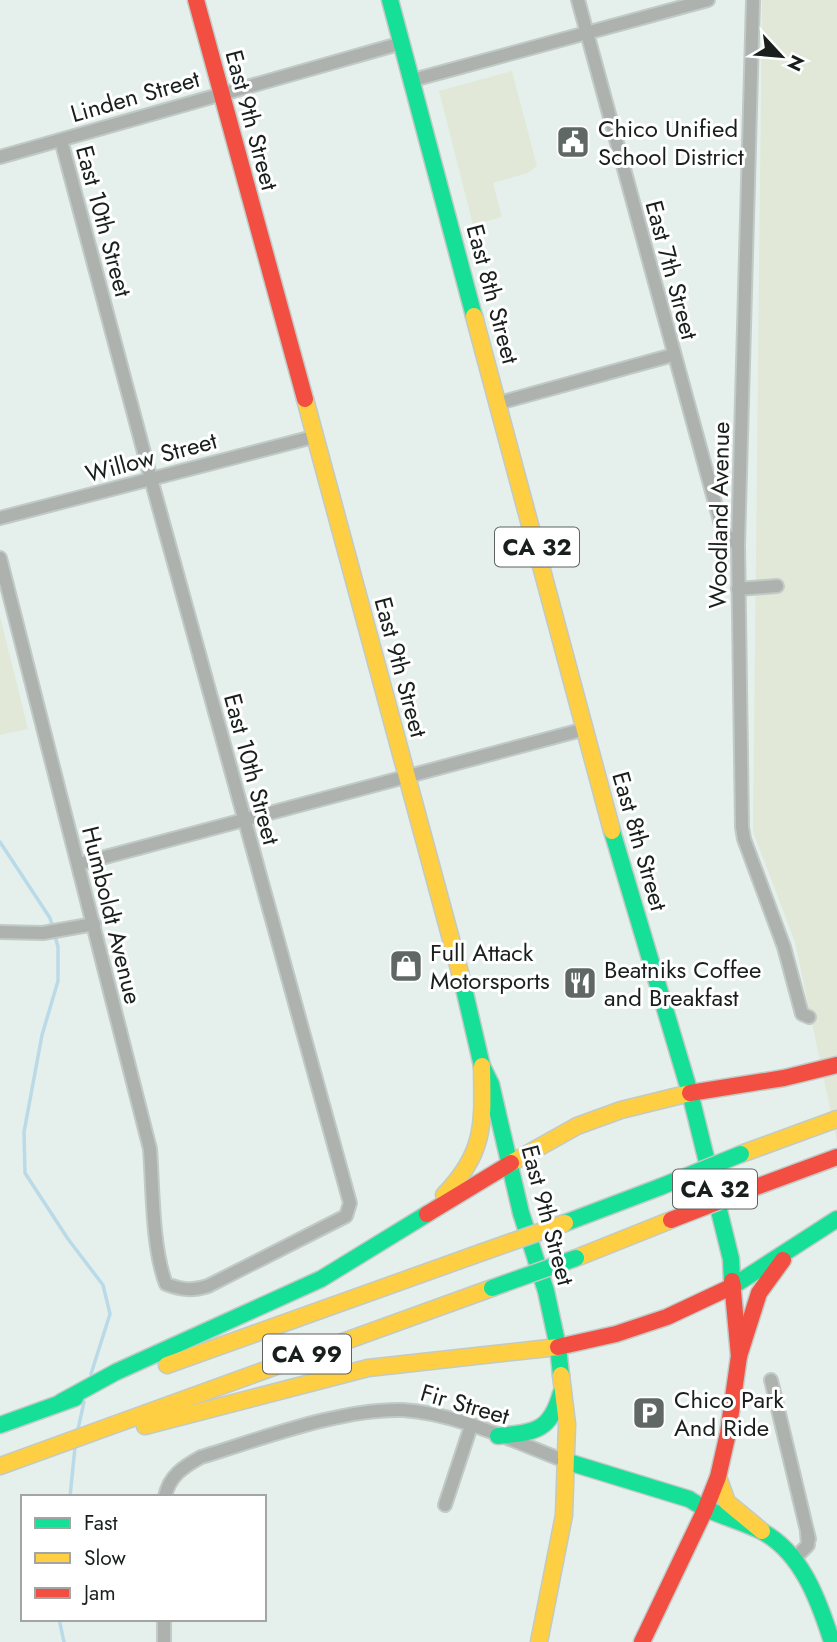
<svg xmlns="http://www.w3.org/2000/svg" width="837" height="1642" viewBox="0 0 837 1642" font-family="Jost,sans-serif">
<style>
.green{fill:#e2e8d7}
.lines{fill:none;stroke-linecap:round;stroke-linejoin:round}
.stream{stroke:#badae8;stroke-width:3.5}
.street-casing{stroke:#c1cac6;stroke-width:16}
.fast-casing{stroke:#c1cac6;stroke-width:19}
.slow-casing{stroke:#c1cac6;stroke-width:19}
.jam-casing{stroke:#c1cac6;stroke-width:19}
.street{stroke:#aeb2af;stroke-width:12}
.fast{stroke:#16e098;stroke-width:16}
.slow{stroke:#ffcf43;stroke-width:16}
.jam{stroke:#f24e42;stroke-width:16}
.fast-bridge-casing{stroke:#c1cac6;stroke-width:19;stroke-linecap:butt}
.slow-bridge-casing{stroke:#c1cac6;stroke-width:19;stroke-linecap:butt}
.jam-bridge-casing{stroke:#c1cac6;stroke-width:19;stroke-linecap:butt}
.fast-bridge{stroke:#16e098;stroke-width:16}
.slow-bridge{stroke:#ffcf43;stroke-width:16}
.jam-bridge{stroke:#f24e42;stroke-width:16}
.labels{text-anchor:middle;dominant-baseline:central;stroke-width:6;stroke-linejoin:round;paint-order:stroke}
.shield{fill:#fff;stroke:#5d6261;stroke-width:2}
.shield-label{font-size:23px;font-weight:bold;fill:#181f1d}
.street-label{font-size:24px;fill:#181f1d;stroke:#fff}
.poi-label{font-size:24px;fill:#181f1d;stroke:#fff;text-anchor:start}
</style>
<rect width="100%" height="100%" fill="#e5f0ec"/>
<g class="green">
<polygon points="762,0 837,0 837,1142 795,942 753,832"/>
<polygon points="512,71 537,166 528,173 493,183 502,217 473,225 439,91"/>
<polygon points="0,616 28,729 0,735"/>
</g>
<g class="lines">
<g class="stream">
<polyline points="0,842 50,918 53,928"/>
<polyline points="55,936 58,947 58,981 42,1035 24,1132 25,1173 68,1239 103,1285 110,1314 91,1374"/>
<polyline points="78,1429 84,1402"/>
<polyline points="70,1497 75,1447"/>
<polyline points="59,1619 64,1642"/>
</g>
<defs>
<g id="street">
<polyline points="578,0 723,532 738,545"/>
<polyline points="753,0 738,545 742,827 744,839 784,947 802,1014 809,1017"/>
<polyline points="413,80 708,0"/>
<polyline points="0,157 402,43"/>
<polyline points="499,403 673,355"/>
<polyline points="0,518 313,437"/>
<path d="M0,558L150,1149C153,1189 152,1248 166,1284C182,1290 192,1291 208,1286L346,1216L350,1203L151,479L61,140"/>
<polyline points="738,589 777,586"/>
<polyline points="79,864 585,729"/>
<polyline points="0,932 43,933 94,924"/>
<polyline points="771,1380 809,1539"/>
<path d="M165,1497C169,1476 183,1467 201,1457C261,1439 341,1408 403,1410C456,1413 515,1442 565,1461"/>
<polyline points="445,1505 471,1426"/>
<polyline points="793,1560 808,1545 807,1532"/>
<polyline points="164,1642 164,1619"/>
</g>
<g id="fast">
<polyline points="390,0 474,316"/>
<polyline points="612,831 690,1093 731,1259 732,1281"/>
<polyline points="462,980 482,1066 491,1084 521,1213 546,1291 558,1347 561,1375"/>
<polyline points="565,1223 660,1187"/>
<polyline points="733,1286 837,1219"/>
<polyline points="61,1402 116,1372 321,1279 427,1214"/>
<polyline points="0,1425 75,1398"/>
<path d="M498,1436C535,1432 550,1432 561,1393"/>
<path d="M565,1461L689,1499C711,1514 736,1519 759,1530C801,1550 819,1601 832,1642"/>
</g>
<g id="slow">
<polyline points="474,316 612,831"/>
<polyline points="305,399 462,980"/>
<polyline points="741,1154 837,1119"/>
<polyline points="511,1163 577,1126 621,1110 690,1093"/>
<path d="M444,1195C486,1152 483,1123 482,1066"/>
<polyline points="576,1258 671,1220"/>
<polyline points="167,1365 480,1253"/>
<polyline points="145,1426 368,1368 558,1347"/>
<polyline points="0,1466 492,1288"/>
<polyline points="718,1477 727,1502 762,1531"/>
<polyline points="539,1642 564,1515 567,1424 561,1375"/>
</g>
<g id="jam">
<polyline points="196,0 305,399"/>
<polyline points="690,1093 784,1078 837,1065"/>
<polyline points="748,1190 837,1157"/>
<polyline points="427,1214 511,1163"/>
<polyline points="558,1347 616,1334 667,1317 733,1286"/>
<polyline points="739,1356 759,1293 783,1260"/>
<polyline points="642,1642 705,1510 718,1477 728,1433 739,1356 732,1281"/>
</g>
</defs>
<use href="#street" class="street-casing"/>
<use href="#fast" class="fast-casing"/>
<use href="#slow" class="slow-casing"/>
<use href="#jam" class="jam-casing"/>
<use href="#street" class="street"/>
<use href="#fast" class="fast"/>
<use href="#slow" class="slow"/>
<use href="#jam" class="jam"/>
<defs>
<g id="fast-bridge">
<polyline points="660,1187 741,1154"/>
<polyline points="492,1288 576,1258"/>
</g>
<polyline id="slow-bridge" points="480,1253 565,1223"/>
<polyline id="jam-bridge" points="671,1220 748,1190"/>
</defs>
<use href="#fast-bridge" class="fast-bridge-casing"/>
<use href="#slow-bridge" class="slow-bridge-casing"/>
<use href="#jam-bridge" class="jam-bridge-casing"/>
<use href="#fast-bridge" class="fast-bridge"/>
<use href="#slow-bridge" class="slow-bridge"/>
<use href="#jam-bridge" class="jam-bridge"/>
</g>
<defs>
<symbol id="civic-square" viewBox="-11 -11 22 22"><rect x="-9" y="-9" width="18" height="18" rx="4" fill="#606865" stroke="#fff"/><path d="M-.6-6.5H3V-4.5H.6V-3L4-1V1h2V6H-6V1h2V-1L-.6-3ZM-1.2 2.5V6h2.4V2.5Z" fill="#fff"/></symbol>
<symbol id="shop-square" viewBox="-11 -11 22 22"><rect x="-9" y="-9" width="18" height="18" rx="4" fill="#606865" stroke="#fff"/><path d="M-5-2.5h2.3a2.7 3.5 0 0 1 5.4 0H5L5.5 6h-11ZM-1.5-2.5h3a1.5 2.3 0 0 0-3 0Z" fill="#fff"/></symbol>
<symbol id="restaurant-square" viewBox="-11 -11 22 22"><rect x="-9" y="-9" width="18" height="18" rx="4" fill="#606865" stroke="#fff"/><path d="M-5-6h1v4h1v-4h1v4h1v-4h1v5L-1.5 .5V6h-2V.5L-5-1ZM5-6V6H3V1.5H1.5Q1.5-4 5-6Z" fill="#fff"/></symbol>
<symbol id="parking-square" viewBox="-11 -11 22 22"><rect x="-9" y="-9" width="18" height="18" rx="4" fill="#606865" stroke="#fff"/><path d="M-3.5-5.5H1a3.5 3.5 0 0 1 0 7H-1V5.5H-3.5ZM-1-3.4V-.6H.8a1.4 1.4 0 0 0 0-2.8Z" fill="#fff"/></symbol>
</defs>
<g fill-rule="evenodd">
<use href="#civic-square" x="554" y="123" width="38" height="38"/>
<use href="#shop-square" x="387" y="947" width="38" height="38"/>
<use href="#restaurant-square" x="561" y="964" width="38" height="38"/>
<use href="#parking-square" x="630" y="1394" width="38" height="38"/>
</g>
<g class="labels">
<g class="shield">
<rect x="495" y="527.5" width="84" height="39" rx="5"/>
<rect x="673" y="1169.5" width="84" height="39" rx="5"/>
<rect x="263" y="1334.5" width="88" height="39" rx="5"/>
</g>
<g class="shield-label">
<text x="537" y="547">CA 32</text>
<text x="715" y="1189">CA 32</text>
<text x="307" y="1354">CA 99</text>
</g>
<g class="street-label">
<text transform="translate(135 96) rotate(-16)">Linden Street</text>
<text transform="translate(252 120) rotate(75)">East 9th Street</text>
<text transform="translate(104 221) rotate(75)">East 10th Street</text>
<text transform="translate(672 270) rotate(75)">East 7th Street</text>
<text transform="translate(493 294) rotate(75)">East 8th Street</text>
<text transform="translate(151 457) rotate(-15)">Willow Street</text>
<text transform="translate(719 515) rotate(-89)">Woodland Avenue</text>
<text transform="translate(401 667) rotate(75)">East 9th Street</text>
<text transform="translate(252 769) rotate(75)">East 10th Street</text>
<text transform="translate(640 841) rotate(74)">East 8th Street</text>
<text transform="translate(112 915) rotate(76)">Humboldt Avenue</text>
<text transform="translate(548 1215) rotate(75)">East 9th Street</text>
<text transform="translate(465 1404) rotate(16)">Fir Street</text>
</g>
<g class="poi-label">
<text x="598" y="128">Chico Unified<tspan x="598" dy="28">School District</tspan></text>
<text x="430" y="952">Full Attack<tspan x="430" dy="28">Motorsports</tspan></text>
<text x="604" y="969">Beatniks Coffee<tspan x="604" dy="28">and Breakfast</tspan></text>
<text x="674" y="1399">Chico Park<tspan x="674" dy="28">And Ride</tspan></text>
</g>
</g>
<rect x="21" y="1495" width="245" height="126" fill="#ffffff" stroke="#a3a5a5" stroke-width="2"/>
<rect x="35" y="1518" width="35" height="10" fill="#16e098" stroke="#a3a5a5" stroke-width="2"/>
<text x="84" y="1530" font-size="21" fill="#181f1d">Fast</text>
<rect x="35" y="1553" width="35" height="10" fill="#ffcf43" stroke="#a3a5a5" stroke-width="2"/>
<text x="84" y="1565" font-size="21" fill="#181f1d">Slow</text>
<rect x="35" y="1588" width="35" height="10" fill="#f24e42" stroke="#a3a5a5" stroke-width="2"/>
<text x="84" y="1600" font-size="21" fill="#181f1d">Jam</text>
<g transform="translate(781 56) rotate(116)" stroke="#ffffff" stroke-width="5" paint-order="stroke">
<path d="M0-5L12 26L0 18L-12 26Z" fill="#181f1d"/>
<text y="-10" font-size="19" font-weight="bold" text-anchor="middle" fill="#181f1d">N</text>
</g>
</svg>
